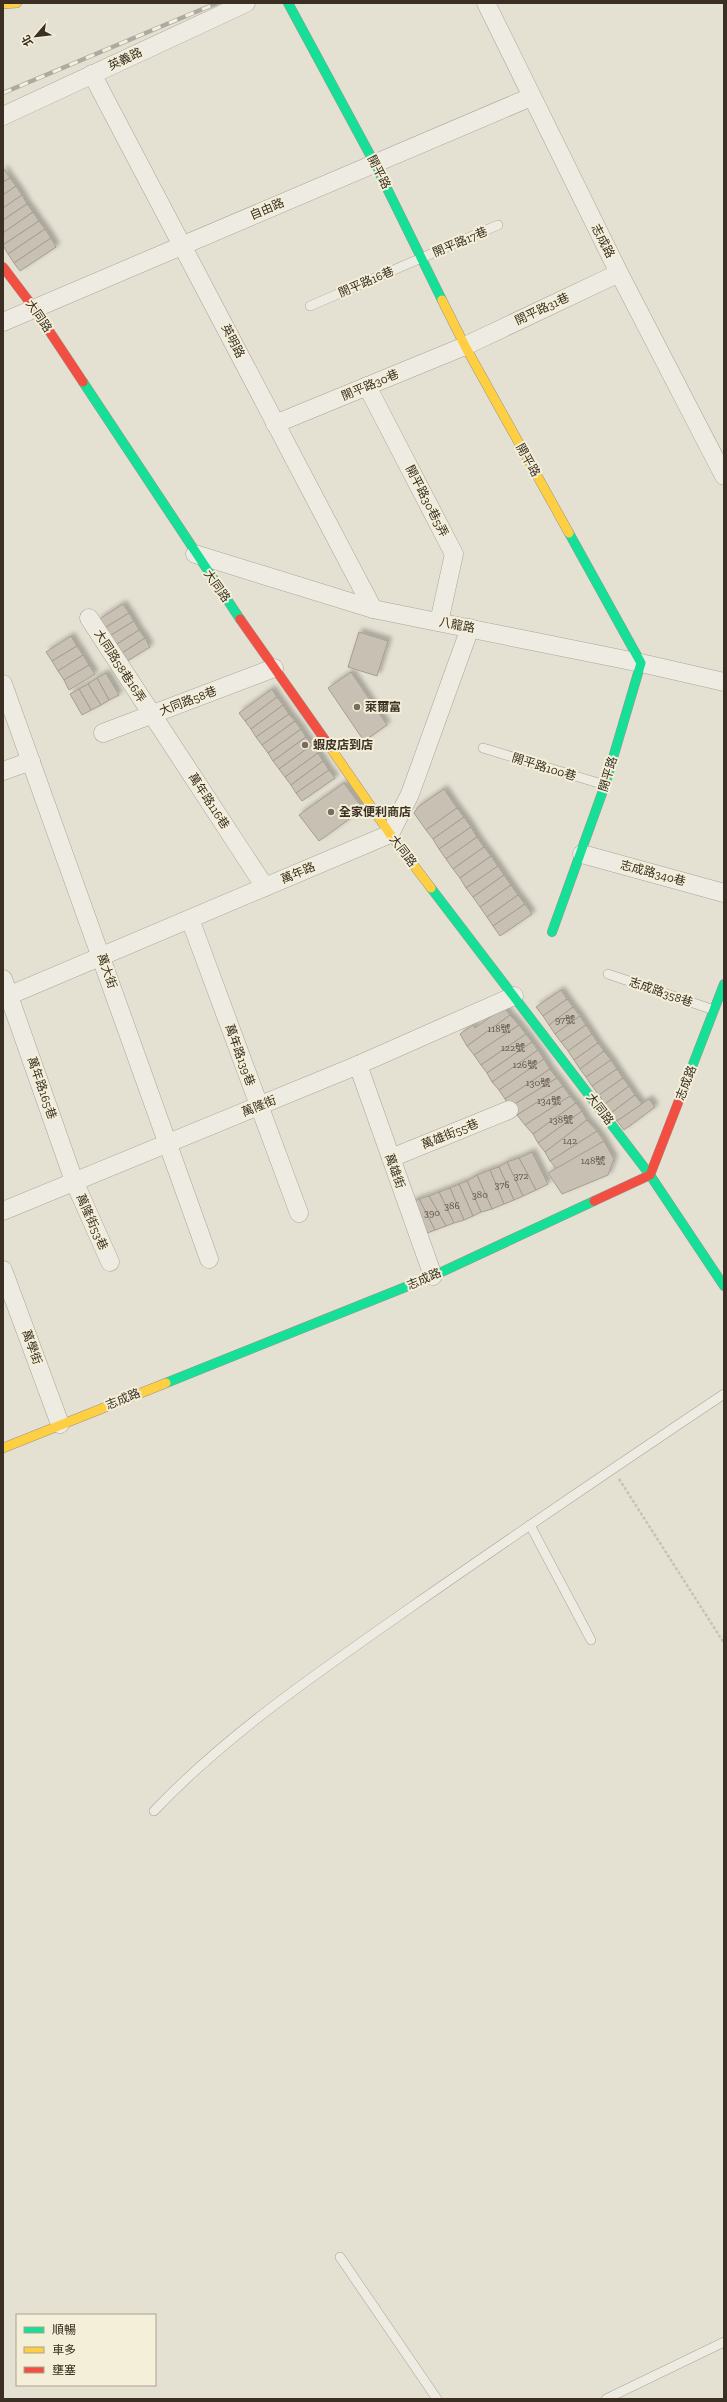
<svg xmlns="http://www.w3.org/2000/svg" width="727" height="2402" viewBox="0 0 727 2402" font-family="'Zilla Slab','Noto Sans TC',serif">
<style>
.building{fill:#c8c0b3;stroke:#a59d91;filter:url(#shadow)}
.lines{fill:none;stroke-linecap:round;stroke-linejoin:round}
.lane-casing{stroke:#aaa59a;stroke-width:10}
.street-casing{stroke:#aaa59a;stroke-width:19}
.fast-casing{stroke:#9a958a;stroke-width:10}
.slow-casing{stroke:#9a958a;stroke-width:10}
.jam-casing{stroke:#9a958a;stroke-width:10}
.path{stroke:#c6c2b9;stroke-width:2.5;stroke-dasharray:3 2;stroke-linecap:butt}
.lane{stroke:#edebe2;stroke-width:9}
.street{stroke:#edebe2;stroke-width:18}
.fast{stroke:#16e098;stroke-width:9}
.slow{stroke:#ffcf43;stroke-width:9}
.jam{stroke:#f24e42;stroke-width:9}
.rail-casing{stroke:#adaaa2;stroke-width:4.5}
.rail{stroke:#f4efd9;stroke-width:3;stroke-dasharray:9;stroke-linecap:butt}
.poi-dot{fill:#766d60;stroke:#f4efd9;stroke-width:1.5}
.labels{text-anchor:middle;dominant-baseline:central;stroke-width:4;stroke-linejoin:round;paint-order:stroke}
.number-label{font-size:10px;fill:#5e5346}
.street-label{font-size:12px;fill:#3a2f22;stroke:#f4efd9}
.poi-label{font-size:12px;font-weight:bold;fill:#3a2f22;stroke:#f4efd9;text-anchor:start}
</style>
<defs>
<filter id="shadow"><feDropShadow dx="3.5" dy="-3.5" stdDeviation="2" flood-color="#0004"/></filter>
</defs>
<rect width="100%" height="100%" fill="#e4e0d2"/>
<g class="building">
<polygon points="4,169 10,178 3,182 3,170"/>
<polygon points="10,178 16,186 3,195 3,182"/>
<polygon points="16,186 22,195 3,208 3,195"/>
<polygon points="22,195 27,204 3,220 3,208"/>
<polygon points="27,204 33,212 3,233 3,220"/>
<polygon points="33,212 39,221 3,245 3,233"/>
<polygon points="39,221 45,229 8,254 3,245"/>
<polygon points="45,229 51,238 14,263 8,254"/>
<polygon points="51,238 56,247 20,271 14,263"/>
<polygon points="123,604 129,613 103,629 98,620"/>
<polygon points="129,613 134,621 108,637 103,629"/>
<polygon points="134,621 139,630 114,646 108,637"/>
<polygon points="139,630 145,638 119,655 114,646"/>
<polygon points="359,632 388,641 377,676 348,667"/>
<polygon points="71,636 77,646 52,661 46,652"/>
<polygon points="145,638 150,647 124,663 119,655"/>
<polygon points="77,646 83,655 58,671 52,661"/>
<polygon points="83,655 89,665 64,680 58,671"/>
<polygon points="89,665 95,674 69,690 64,680"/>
<polygon points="351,672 387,725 364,741 328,688"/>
<polygon points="106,673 119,695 109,700 97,678"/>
<polygon points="97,678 109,700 101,705 88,684"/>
<polygon points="88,684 101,705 91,710 79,689"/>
<polygon points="79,689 91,710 82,715 70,694"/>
<polygon points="272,689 277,697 245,721 239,713"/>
<polygon points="277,697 283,705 251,729 245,721"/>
<polygon points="283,705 289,714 256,737 251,729"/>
<polygon points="289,714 295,721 262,745 256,737"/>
<polygon points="295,721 301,729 268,753 262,745"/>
<polygon points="301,729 306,737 273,761 268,753"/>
<polygon points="306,737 312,745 279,769 273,761"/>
<polygon points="312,745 318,753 285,777 279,769"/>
<polygon points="318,753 323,761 291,785 285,777"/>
<polygon points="323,761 329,770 296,793 291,785"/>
<polygon points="329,770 335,778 302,801 296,793"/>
<polygon points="344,783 363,809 319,841 299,815"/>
<polygon points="444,789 457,808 426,830 414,813 418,807"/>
<polygon points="457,808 464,817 433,839 426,830"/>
<polygon points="464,817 471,827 439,849 433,839"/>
<polygon points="471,827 477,837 446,859 439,849"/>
<polygon points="477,837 484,847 453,869 446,859"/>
<polygon points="484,847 491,856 460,878 453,869"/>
<polygon points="491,856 498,866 466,888 460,878"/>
<polygon points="498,866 504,875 473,897 466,888"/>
<polygon points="504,875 511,885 480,907 473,897"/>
<polygon points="511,885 518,895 487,917 480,907"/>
<polygon points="518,895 525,904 493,926 487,917"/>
<polygon points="525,904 532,914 500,936 493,926"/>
<polygon points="561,990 567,999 543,1016 536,1007"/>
<polygon points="567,999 573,1007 549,1025 543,1016"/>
<polygon points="504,1007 510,1015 467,1046 460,1034 473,1025 475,1028"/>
<polygon points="573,1007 580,1016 555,1034 549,1025"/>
<polygon points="510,1015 519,1025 474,1055 467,1046"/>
<polygon points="580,1016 586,1025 561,1042 555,1034"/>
<polygon points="519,1025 526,1034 481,1065 474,1055"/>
<polygon points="586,1025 592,1034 568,1051 561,1042"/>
<polygon points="526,1034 532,1042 487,1073 481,1065"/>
<polygon points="592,1034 598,1043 574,1060 568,1051"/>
<polygon points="532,1042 538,1050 492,1082 487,1073"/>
<polygon points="598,1043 604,1051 580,1069 574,1060"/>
<polygon points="538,1050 544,1059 499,1090 492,1082"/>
<polygon points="604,1051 611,1060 586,1077 580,1069"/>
<polygon points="544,1059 550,1069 505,1099 499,1090"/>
<polygon points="611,1060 617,1069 592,1086 586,1077"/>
<polygon points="550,1069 557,1078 510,1107 505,1099"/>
<polygon points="617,1069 623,1078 599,1095 592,1086"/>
<polygon points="557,1078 563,1086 517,1115 510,1107"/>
<polygon points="623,1078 629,1086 605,1104 599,1095"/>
<polygon points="563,1086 570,1096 525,1125 517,1115"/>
<polygon points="629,1086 635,1095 611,1113 605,1104"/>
<polygon points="635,1095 642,1104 617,1121 611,1113"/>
<polygon points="570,1096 576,1103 533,1134 525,1125"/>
<polygon points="649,1099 655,1107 624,1130 617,1121"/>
<polygon points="576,1103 582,1111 538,1143 533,1134"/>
<polygon points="582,1111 587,1120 545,1152 538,1143"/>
<polygon points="587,1120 597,1131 550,1161 545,1152"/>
<polygon points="597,1131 604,1141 557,1169 550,1161"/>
<polygon points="604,1141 614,1159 608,1175 562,1194 548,1173"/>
<polygon points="532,1152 548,1184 536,1190 519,1158"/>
<polygon points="519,1158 536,1190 523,1196 507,1162"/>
<polygon points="507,1162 523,1196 514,1200 499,1167"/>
<polygon points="499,1167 514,1200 504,1204 490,1170"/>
<polygon points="490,1170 504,1204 492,1209 477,1175"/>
<polygon points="477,1175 492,1209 481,1212 467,1181"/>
<polygon points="467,1181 481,1212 473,1216 459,1184"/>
<polygon points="459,1184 473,1216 464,1220 450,1188"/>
<polygon points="450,1188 464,1220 454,1223 439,1192"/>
<polygon points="439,1192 454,1223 446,1226 429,1196"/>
<polygon points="429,1196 446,1226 435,1230 419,1199"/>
<polygon points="419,1199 435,1230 419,1236 409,1204"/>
</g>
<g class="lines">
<defs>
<g id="lane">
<polyline points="310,306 498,225"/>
<polyline points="483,748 605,785"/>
<polyline points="608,974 714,1010"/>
<polyline points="530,1525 591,1640"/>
<path d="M154,1811C228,1733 319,1672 407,1610C512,1537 618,1465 724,1394"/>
<polyline points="340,2257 437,2399"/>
<polyline points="606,2399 724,2342"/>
</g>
<g id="street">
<polyline points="486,3 619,273 724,476"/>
<polyline points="92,74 373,609"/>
<polyline points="3,116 246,3"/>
<polyline points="3,322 531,97"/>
<polyline points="367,386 454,554 439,622"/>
<polyline points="275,424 465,346 619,273"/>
<polyline points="195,554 373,609 641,663 724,682"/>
<polyline points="89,618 265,887"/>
<polyline points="3,684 209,1259"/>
<polyline points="103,733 274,668"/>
<polyline points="3,771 31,761"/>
<polyline points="582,854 724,893"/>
<polyline points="190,919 299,1213"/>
<polyline points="3,979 74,1181 110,1262"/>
<polyline points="3,998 390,834 410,794 470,628"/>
<polyline points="358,1065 433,1276"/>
<polyline points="391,1158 509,1110"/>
<polyline points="3,1211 358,1065 514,996"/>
<polyline points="3,1270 60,1424"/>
</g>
<g id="fast">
<polyline points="288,3 375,164 442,300"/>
<polyline points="83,382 240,619"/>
<polyline points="431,888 650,1175 724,1286"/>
<polyline points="552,932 605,785 641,663 569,533"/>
<polyline points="690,1072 724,984"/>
<polyline points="166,1383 433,1276 594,1201"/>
</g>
<g id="slow">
<polyline points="3,4 17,3"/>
<polyline points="442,300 465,346 569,533"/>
<polyline points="330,747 390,834 431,888"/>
<polyline points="3,1448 166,1383"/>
</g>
<g id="jam">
<polyline points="3,267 34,308 83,382"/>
<polyline points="240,619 330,747"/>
<polyline points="594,1201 650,1175 690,1072"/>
</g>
</defs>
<use href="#lane" class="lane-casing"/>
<use href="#street" class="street-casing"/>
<use href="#fast" class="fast-casing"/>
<use href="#slow" class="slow-casing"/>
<use href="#jam" class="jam-casing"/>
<polyline class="path" points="619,1479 724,1643"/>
<use href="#lane" class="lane"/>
<use href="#street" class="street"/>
<use href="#fast" class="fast"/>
<use href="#slow" class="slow"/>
<use href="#jam" class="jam"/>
<defs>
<polyline id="rail" points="3,93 217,3"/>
</defs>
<use href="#rail" class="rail-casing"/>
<use href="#rail" class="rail"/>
</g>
<g class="poi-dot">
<circle cx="357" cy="707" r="4"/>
<circle cx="305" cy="745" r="4"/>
<circle cx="331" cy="812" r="4"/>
</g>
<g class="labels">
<g class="number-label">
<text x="565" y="1020">97號</text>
<text x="499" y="1029">118號</text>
<text x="513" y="1048">122號</text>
<text x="525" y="1065">126號</text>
<text x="538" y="1083">130號</text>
<text x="549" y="1101">134號</text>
<text x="561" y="1120">138號</text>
<text x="570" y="1141">142</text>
<text x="593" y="1161">148號</text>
<text x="521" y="1176">372</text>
<text x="502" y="1185">376</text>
<text x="480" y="1195">380</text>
<text x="452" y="1206">386</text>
<text x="432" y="1213">390</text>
</g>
<g class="street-label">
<text transform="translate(125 59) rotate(-25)">英義路</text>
<text transform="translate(379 172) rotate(63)">開平路</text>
<text transform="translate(267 209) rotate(-23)">自由路</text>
<text transform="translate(603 241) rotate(63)">志成路</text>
<text transform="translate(460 242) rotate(-23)">開平路17巷</text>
<text transform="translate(366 282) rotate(-23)">開平路16巷</text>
<text transform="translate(542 309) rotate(-25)">開平路31巷</text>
<text transform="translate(39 316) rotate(56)">大同路</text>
<text transform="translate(233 341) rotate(63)">英明路</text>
<text transform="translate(370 385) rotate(-23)">開平路30巷</text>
<text transform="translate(528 460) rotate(61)">開平路</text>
<text transform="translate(427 501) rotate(63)">開平路30巷5弄</text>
<text transform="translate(217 586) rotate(55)">大同路</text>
<text transform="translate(457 625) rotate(11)">八龍路</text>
<text transform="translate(120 666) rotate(57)">大同路58巷16弄</text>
<text transform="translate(188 701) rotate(-21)">大同路58巷</text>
<text transform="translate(544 767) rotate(17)">開平路100巷</text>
<text transform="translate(608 774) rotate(-73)">開平路</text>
<text transform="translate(209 801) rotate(57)">萬年路116巷</text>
<text transform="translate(403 851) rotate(53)">大同路</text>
<text transform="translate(298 873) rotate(-23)">萬年路</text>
<text transform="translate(653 873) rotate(15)">志成路340巷</text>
<text transform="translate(107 971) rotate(71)">萬大街</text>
<text transform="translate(661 992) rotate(19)">志成路358巷</text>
<text transform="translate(240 1055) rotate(70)">萬年路139巷</text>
<text transform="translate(686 1083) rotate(-69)">志成路</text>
<text transform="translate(42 1088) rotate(71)">萬年路165巷</text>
<text transform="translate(259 1106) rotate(-22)">萬隆街</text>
<text transform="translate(600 1109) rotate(53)">大同路</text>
<text transform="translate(450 1134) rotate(-22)">萬雄街55巷</text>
<text transform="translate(395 1171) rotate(70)">萬雄街</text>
<text transform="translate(92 1222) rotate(66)">萬隆街53巷</text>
<text transform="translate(424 1279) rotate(-23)">志成路</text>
<text transform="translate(32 1347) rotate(70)">萬學街</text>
<text transform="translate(123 1399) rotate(-22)">志成路</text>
</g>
<g class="poi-label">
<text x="365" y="707">萊爾富</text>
<text x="313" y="745">蝦皮店到店</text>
<text x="339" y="812">全家便利商店</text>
</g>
</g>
<rect width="727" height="2402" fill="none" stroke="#3a2f22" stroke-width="8"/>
<rect x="16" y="2314" width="140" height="72" fill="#f4efd9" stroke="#aaa290"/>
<rect x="24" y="2327" width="20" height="6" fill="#16e098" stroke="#aaa290"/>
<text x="52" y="2334" font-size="12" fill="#3a2f22">順暢</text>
<rect x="24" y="2347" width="20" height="6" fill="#ffcf43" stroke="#aaa290"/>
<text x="52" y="2354" font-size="12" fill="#3a2f22">車多</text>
<rect x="24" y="2367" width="20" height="6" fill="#f24e42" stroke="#aaa290"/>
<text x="52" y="2374" font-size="12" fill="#3a2f22">壅塞</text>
<g transform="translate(36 36) rotate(242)" stroke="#f4efd9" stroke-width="3" paint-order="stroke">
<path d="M0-3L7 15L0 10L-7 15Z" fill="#3a2f22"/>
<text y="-6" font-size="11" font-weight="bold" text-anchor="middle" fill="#3a2f22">北</text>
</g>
</svg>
